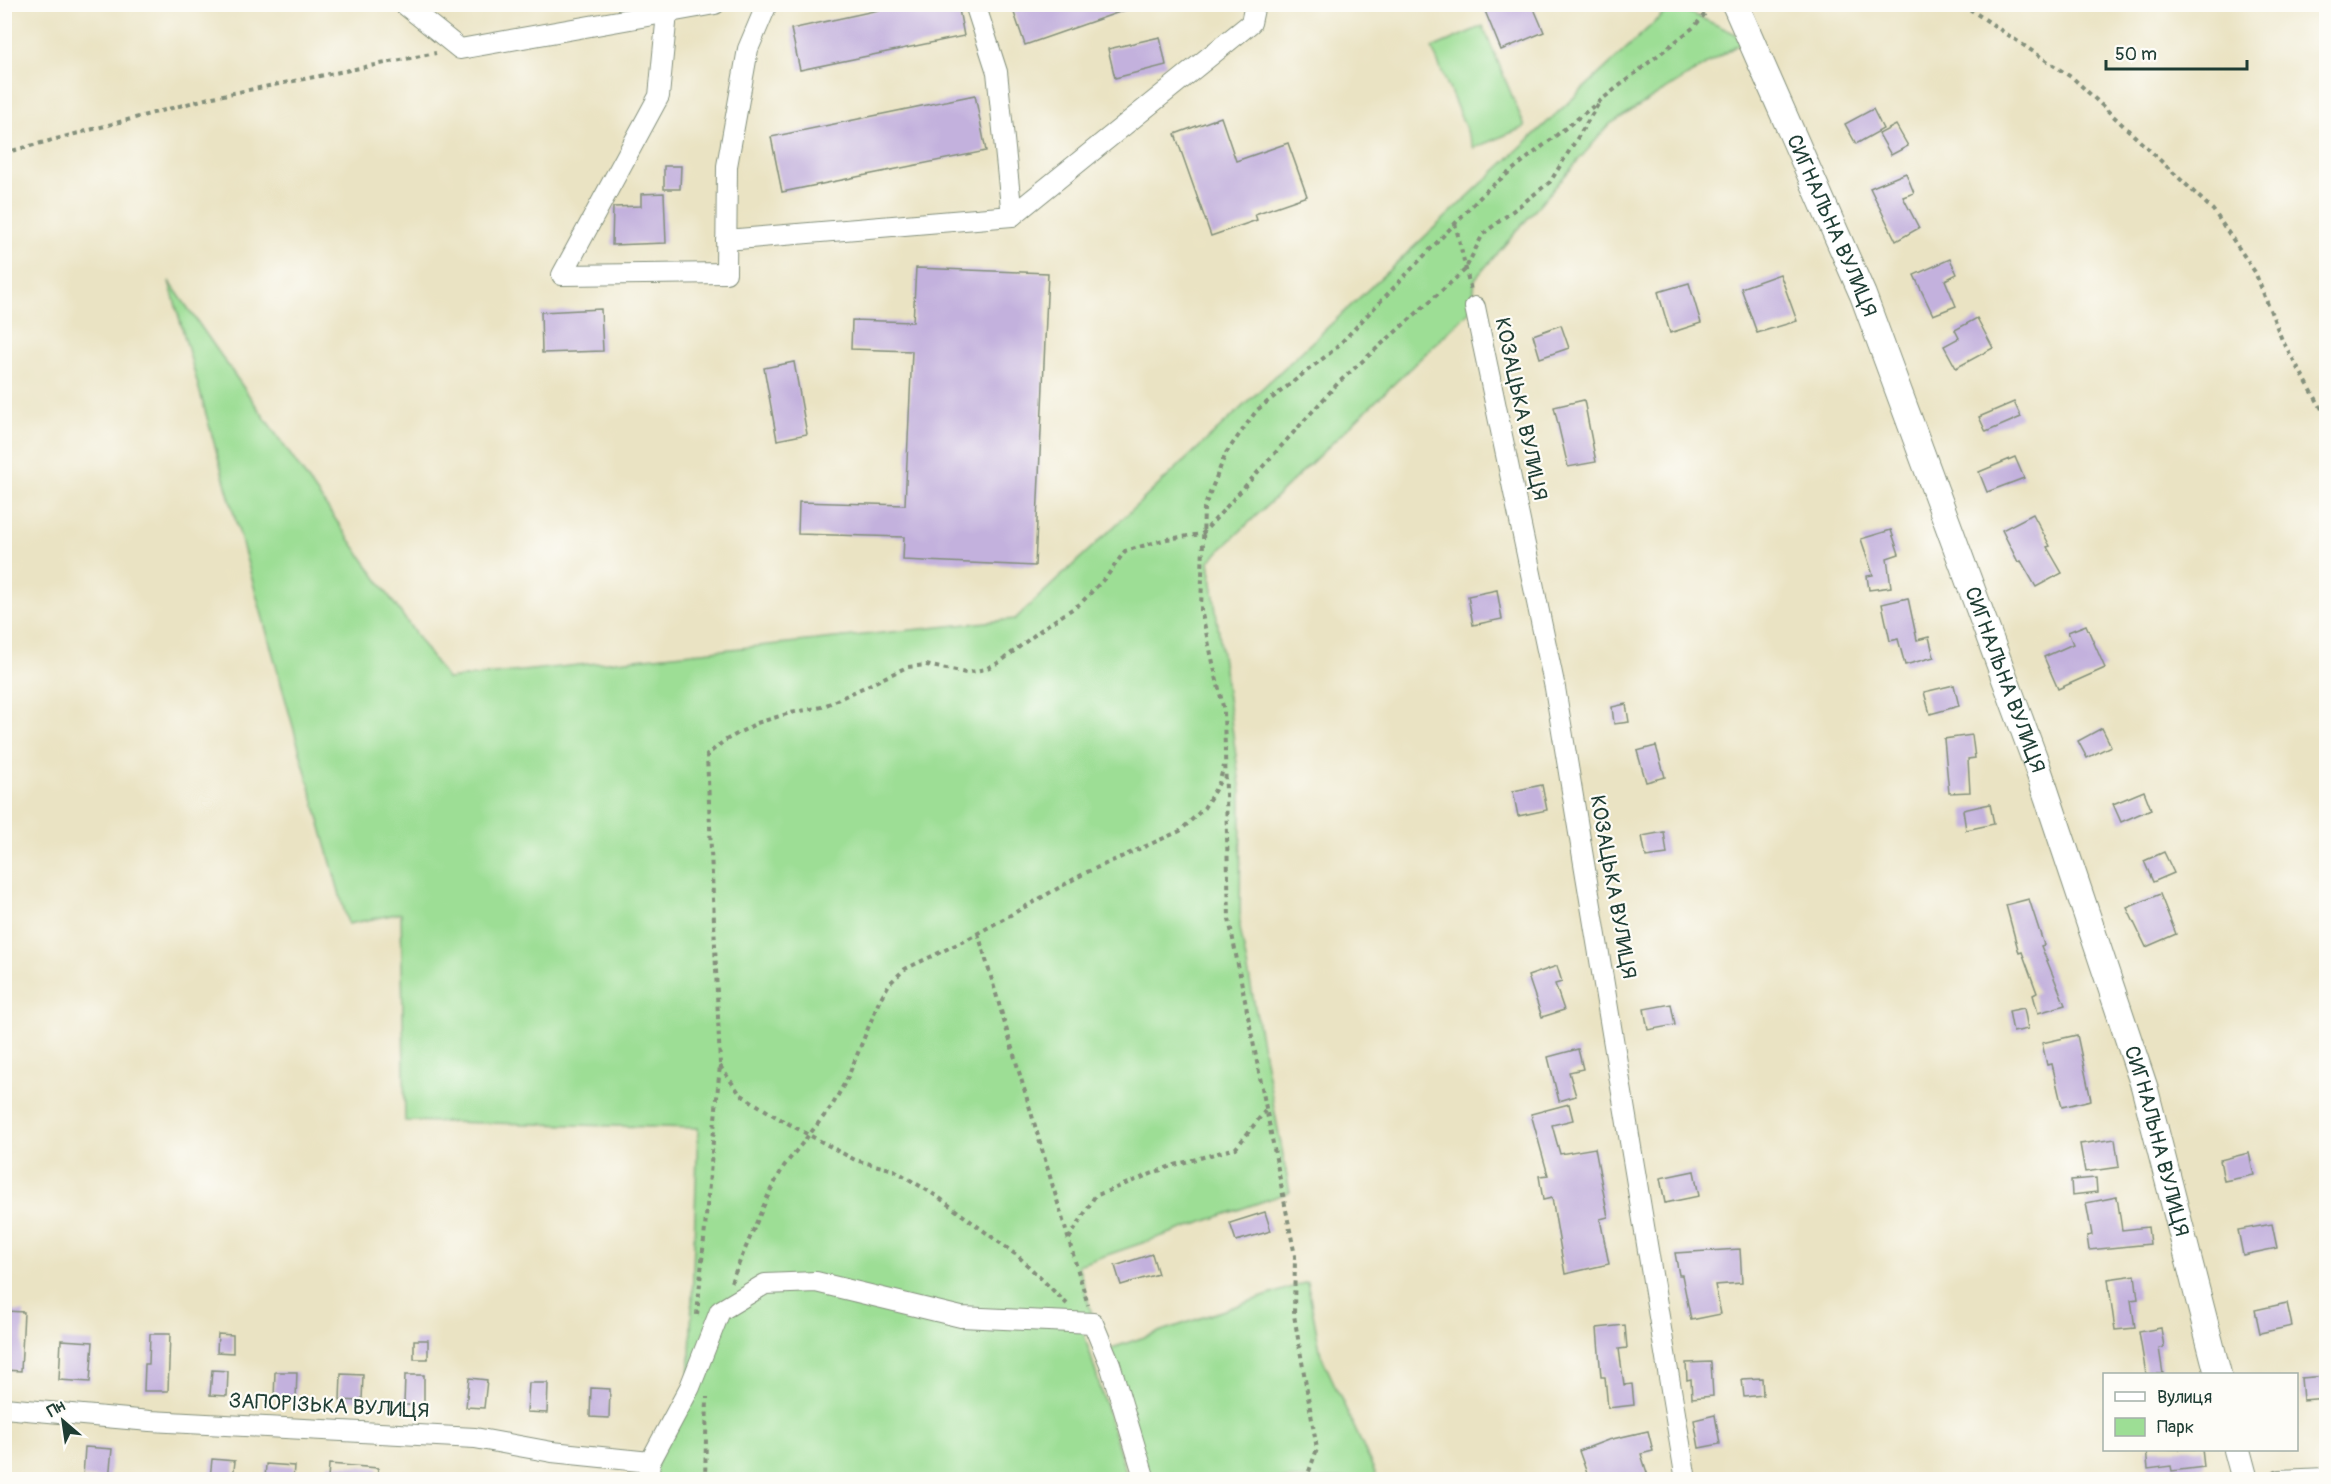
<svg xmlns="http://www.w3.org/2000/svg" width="2331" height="1484" viewBox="0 0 2331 1484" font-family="Pangolin,sans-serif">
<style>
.green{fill:#9dde95;stroke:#5e8e64;stroke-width:1.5}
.building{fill:#c3b1dd}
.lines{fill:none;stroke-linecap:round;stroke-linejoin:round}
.minor-casing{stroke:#84907c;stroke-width:22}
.major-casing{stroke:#84907c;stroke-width:28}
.path{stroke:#84907c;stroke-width:4;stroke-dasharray:4.5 4.5;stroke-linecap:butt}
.minor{stroke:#fff;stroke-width:20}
.major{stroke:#fff;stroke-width:26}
.labels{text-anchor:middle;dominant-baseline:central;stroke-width:4.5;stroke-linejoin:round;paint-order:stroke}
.street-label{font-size:21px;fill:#1f3d34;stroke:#fdfcf7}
</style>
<rect width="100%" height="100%" fill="#fdfcf7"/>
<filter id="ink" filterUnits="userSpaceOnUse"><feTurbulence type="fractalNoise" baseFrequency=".0167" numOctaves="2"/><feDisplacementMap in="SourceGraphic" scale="12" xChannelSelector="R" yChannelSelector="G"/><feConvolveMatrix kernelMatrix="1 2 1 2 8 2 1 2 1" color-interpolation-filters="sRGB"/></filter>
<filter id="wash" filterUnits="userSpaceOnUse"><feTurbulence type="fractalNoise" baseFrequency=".008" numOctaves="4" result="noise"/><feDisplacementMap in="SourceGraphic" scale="24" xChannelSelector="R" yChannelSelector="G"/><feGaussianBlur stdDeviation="1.35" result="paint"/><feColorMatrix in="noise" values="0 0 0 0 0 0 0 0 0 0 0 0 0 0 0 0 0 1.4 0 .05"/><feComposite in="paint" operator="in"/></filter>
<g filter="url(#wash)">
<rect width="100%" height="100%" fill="#eae3c3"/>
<g class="green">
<polygon points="1673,5 1747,39 1610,124 1475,279 1472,309 1209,561 1241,792 1240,928 1290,1192 1078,1265 1094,1322 961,1316 764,1283 718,1310 689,1387 698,1128 405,1121 401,913 348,924 169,281 447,679 1015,619"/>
<polygon points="1483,26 1525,127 1474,148 1432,48"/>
<polygon points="1307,1282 1321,1355 1378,1479 1147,1479 1106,1350"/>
<polygon points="815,1284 961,1319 1081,1324 1128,1479 649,1480 721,1312 765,1286"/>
</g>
<g id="blocks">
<g class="building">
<polygon points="906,4 958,4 964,36 800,70 791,29"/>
<polygon points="1011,4 1133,4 1134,7 1025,45"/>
<polygon points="1501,4 1532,4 1544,32 1501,50 1485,11"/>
<polygon points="1160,37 1166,65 1115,78 1108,49"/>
<polygon points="975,95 986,151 782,192 771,137"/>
<polygon points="1873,109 1883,129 1856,144 1845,124"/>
<polygon points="1221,117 1236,161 1288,143 1307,196 1255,214 1257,220 1211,236 1175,134"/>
<polygon points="1896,125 1908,146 1891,155 1879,134"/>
<polygon points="664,166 681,166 680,189 664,189"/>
<polygon points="1906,173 1914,193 1903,197 1919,228 1896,241 1870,188"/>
<polygon points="664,193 666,243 612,245 613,207 641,206 641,194"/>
<polygon points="1950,259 1957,274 1945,280 1956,306 1933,315 1914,275"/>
<polygon points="916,268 1048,273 1035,566 903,560 904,537 798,534 799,502 905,505 912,351 851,349 852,320 913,322"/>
<polygon points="1780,274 1797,321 1757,333 1741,288"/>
<polygon points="1689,283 1701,323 1670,333 1658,292"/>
<polygon points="601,309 603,351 542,353 541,312"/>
<polygon points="1977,318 1993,348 1956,368 1944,346 1959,338 1955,330"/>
<polygon points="1561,325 1569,348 1540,358 1533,335"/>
<polygon points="794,362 807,434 777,440 764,368"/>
<polygon points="1584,400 1596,462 1568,467 1554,407"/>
<polygon points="2014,402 2021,417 1986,432 1979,417"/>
<polygon points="2015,457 2024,478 1987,492 1979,472"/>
<polygon points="2033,514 2050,546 2047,547 2062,573 2036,587 2021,561 2018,562 2002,530"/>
<polygon points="1891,530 1899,554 1887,558 1891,587 1869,590 1867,576 1873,575 1861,539"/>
<polygon points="1497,590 1502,619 1473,625 1468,596"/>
<polygon points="1908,598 1917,640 1929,637 1934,657 1905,665 1898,639 1890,641 1882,604"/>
<polygon points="2086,625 2105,668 2058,689 2044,657 2073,644 2068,632"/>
<polygon points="1954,685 1959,706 1930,714 1924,692"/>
<polygon points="1626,704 1629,722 1614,724 1612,707"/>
<polygon points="2102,728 2111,746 2087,758 2078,741"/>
<polygon points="1972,735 1975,758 1968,759 1970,792 1949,793 1944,739"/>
<polygon points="1656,746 1665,777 1646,782 1637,751"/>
<polygon points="1542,785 1547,810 1518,816 1513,791"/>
<polygon points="2144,791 2151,809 2121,822 2113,804"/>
<polygon points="1990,804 1994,824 1966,830 1963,810"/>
<polygon points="1664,832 1667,854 1646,857 1642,836"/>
<polygon points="2164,852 2174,873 2153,882 2144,861"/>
<polygon points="2160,894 2176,934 2146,947 2127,908"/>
<polygon points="2029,899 2044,945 2041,946 2065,1005 2038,1013 2033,995 2037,993 2022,952 2019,953 2006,905"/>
<polygon points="1557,966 1562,982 1555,984 1564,1010 1542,1017 1528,976"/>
<polygon points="1671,1004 1675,1025 1648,1030 1644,1009"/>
<polygon points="2024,1008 2028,1029 2013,1032 2009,1011"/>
<polygon points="2077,1035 2091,1100 2062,1107 2052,1064 2047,1065 2042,1043"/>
<polygon points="1578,1049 1583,1069 1569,1072 1576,1096 1559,1101 1548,1057"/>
<polygon points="1569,1104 1573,1120 1552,1125 1560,1154 1595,1148 1608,1217 1600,1219 1609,1264 1565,1274 1552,1198 1543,1200 1539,1176 1548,1175 1531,1114"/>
<polygon points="2115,1139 2119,1167 2085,1172 2080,1144"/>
<polygon points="2249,1153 2254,1175 2224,1181 2220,1160"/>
<polygon points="1694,1171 1699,1196 1665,1203 1660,1178"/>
<polygon points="2096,1178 2097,1192 2072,1195 2071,1180"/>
<polygon points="2117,1197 2122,1230 2148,1227 2150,1244 2089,1250 2087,1236 2092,1235 2086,1203"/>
<polygon points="1265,1212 1271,1231 1236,1241 1230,1223"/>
<polygon points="2272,1224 2277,1248 2243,1255 2238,1230"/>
<polygon points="1740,1249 1742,1283 1715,1285 1721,1314 1691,1320 1682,1275 1679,1275 1675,1253"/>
<polygon points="1152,1254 1158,1274 1121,1285 1115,1266"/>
<polygon points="2135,1275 2138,1299 2131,1300 2135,1328 2115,1330 2108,1279"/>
<polygon points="2287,1303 2292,1326 2260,1333 2255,1310"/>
<polygon points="6,1311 24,1312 21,1371 4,1370"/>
<polygon points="1625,1325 1627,1348 1619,1349 1624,1385 1632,1384 1634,1405 1608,1408 1605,1377 1601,1377 1597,1328"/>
<polygon points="2161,1328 2164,1347 2159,1348 2163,1374 2146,1374 2139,1332"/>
<polygon points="150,1334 170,1334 168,1391 144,1391 145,1364 149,1364"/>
<polygon points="218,1334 233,1335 233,1353 217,1352"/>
<polygon points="61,1340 93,1342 90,1382 59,1380"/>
<rect x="414" y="1340" width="14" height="19"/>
<polygon points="1711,1362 1713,1396 1692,1398 1691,1379 1687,1380 1686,1363"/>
<polygon points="212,1370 228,1371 227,1396 210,1395"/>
<polygon points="275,1372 297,1372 296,1399 274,1398"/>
<polygon points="341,1374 363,1375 362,1401 340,1400"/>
<polygon points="405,1375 424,1375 424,1405 404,1405"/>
<polygon points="2326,1376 2326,1398 2303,1400 2301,1378"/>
<polygon points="469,1378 487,1380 484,1408 466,1407"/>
<polygon points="1762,1378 1763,1395 1744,1397 1742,1379"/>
<polygon points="529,1383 548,1383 547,1413 527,1412"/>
<polygon points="591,1388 610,1389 609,1418 590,1417"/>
<polygon points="1715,1415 1720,1444 1699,1448 1694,1420"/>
<polygon points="1648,1431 1653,1451 1641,1454 1649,1479 1589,1479 1579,1451 1608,1440"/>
<polygon points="85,1447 112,1449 109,1479 83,1477"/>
<polygon points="2146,1449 2202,1449 2204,1467 2172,1471 2171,1466 2148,1469"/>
<polygon points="212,1459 235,1461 233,1479 210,1479"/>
<polygon points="266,1464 294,1466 293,1479 265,1479"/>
<polygon points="329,1464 378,1468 377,1479 328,1479"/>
</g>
</g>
</g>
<g filter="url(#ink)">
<use href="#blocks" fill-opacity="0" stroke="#84907c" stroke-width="1.5"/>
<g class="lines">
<defs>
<g id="minor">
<polyline points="404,4 460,49 715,4"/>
<polyline points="667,13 659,96 562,275 726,273 727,166 748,49 767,4"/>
<polyline points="1012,216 1251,23 1255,4"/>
<polyline points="726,240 1012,216 997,72 975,4"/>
<polyline points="1475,307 1555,688 1686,1480"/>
<polyline points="4,1408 150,1421 475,1438 552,1452 650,1462"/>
<polyline points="648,1480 650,1462 690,1387 720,1311 765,1284 816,1282 961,1317 1093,1323 1110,1364 1145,1480"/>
<polyline points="2280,1480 2326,1478"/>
</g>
<g id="major">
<path id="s1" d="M1735,4L1863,295L2036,763L2144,1086L2218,1374"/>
<polyline points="2237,1450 2245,1480"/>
</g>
</defs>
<use href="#minor" class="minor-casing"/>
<use href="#major" class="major-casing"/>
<g class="path">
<polyline points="1962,4 2074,79 2213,210 2255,272 2282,340 2326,416"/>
<polyline points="4,153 213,97 436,53"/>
<polyline points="1455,223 1471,291"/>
<polyline points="978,933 1088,1305"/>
<polyline points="720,1066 740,1094 778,1118 855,1160 894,1170 938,1197 1019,1257 1067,1304"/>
<polyline points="1069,1239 1095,1196 1171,1166 1236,1148 1265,1111"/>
<polyline points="731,1282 770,1191 784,1166 832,1106 848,1077 880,999 890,983 905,969 966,940 1085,873 1180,831 1204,808 1219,783 1224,766"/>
<polyline points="697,1315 720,1065 707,755 724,741 757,723 790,713 822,707 907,667 926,665 966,673 985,669 1000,662 1046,626 1080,604 1107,576 1125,551 1167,539 1202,534 1339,382 1465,270 1483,234 1550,182 1599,103"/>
<polyline points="705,1480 707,1397"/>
<polyline points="1306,1480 1317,1449 1294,1315 1295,1256 1229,919 1224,711 1201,610 1204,508 1226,453 1257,410 1335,349 1488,189 1694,27 1713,4"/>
</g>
<use href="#minor" class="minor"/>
<use href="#major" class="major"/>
</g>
</g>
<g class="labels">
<g class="street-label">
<text stroke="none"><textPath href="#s1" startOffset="242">СИГНАЛЬНА ВУЛИЦЯ</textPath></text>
<text transform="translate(1521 409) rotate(78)">КОЗАЦЬКА ВУЛИЦЯ</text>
<text stroke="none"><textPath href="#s1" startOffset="728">СИГНАЛЬНА ВУЛИЦЯ</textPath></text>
<text transform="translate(1613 887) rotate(80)">КОЗАЦЬКА ВУЛИЦЯ</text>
<text stroke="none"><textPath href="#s1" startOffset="1214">СИГНАЛЬНА ВУЛИЦЯ</textPath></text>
<text transform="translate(329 1406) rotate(3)">ЗАПОРІЗЬКА ВУЛИЦЯ</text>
</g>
</g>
<rect width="2331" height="1484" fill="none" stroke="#fdfcf7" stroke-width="24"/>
<rect x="2103" y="1373" width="195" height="78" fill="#fdfcf7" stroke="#a4b0a9" stroke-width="1.5"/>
<rect x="2115" y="1392" width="30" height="9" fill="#ffffff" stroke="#a4b0a9" stroke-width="1.5"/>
<text x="2157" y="1403" font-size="18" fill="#1f3d34">Вулиця</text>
<rect x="2115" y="1418" width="30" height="18" fill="#9dde95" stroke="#a4b0a9" stroke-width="1.5"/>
<text x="2157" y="1433" font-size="18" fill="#1f3d34">Парк</text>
<g transform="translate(63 1421) rotate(331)" stroke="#fdfcf7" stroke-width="4.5" paint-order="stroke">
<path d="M0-4.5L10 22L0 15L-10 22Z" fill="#1f3d34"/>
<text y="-9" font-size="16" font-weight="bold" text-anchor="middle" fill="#1f3d34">Пн</text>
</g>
<path d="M2106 60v9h141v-9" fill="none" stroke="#1f3d34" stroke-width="3"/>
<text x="2115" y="60" font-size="18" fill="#1f3d34" stroke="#fdfcf7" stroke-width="4.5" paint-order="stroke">50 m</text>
</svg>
